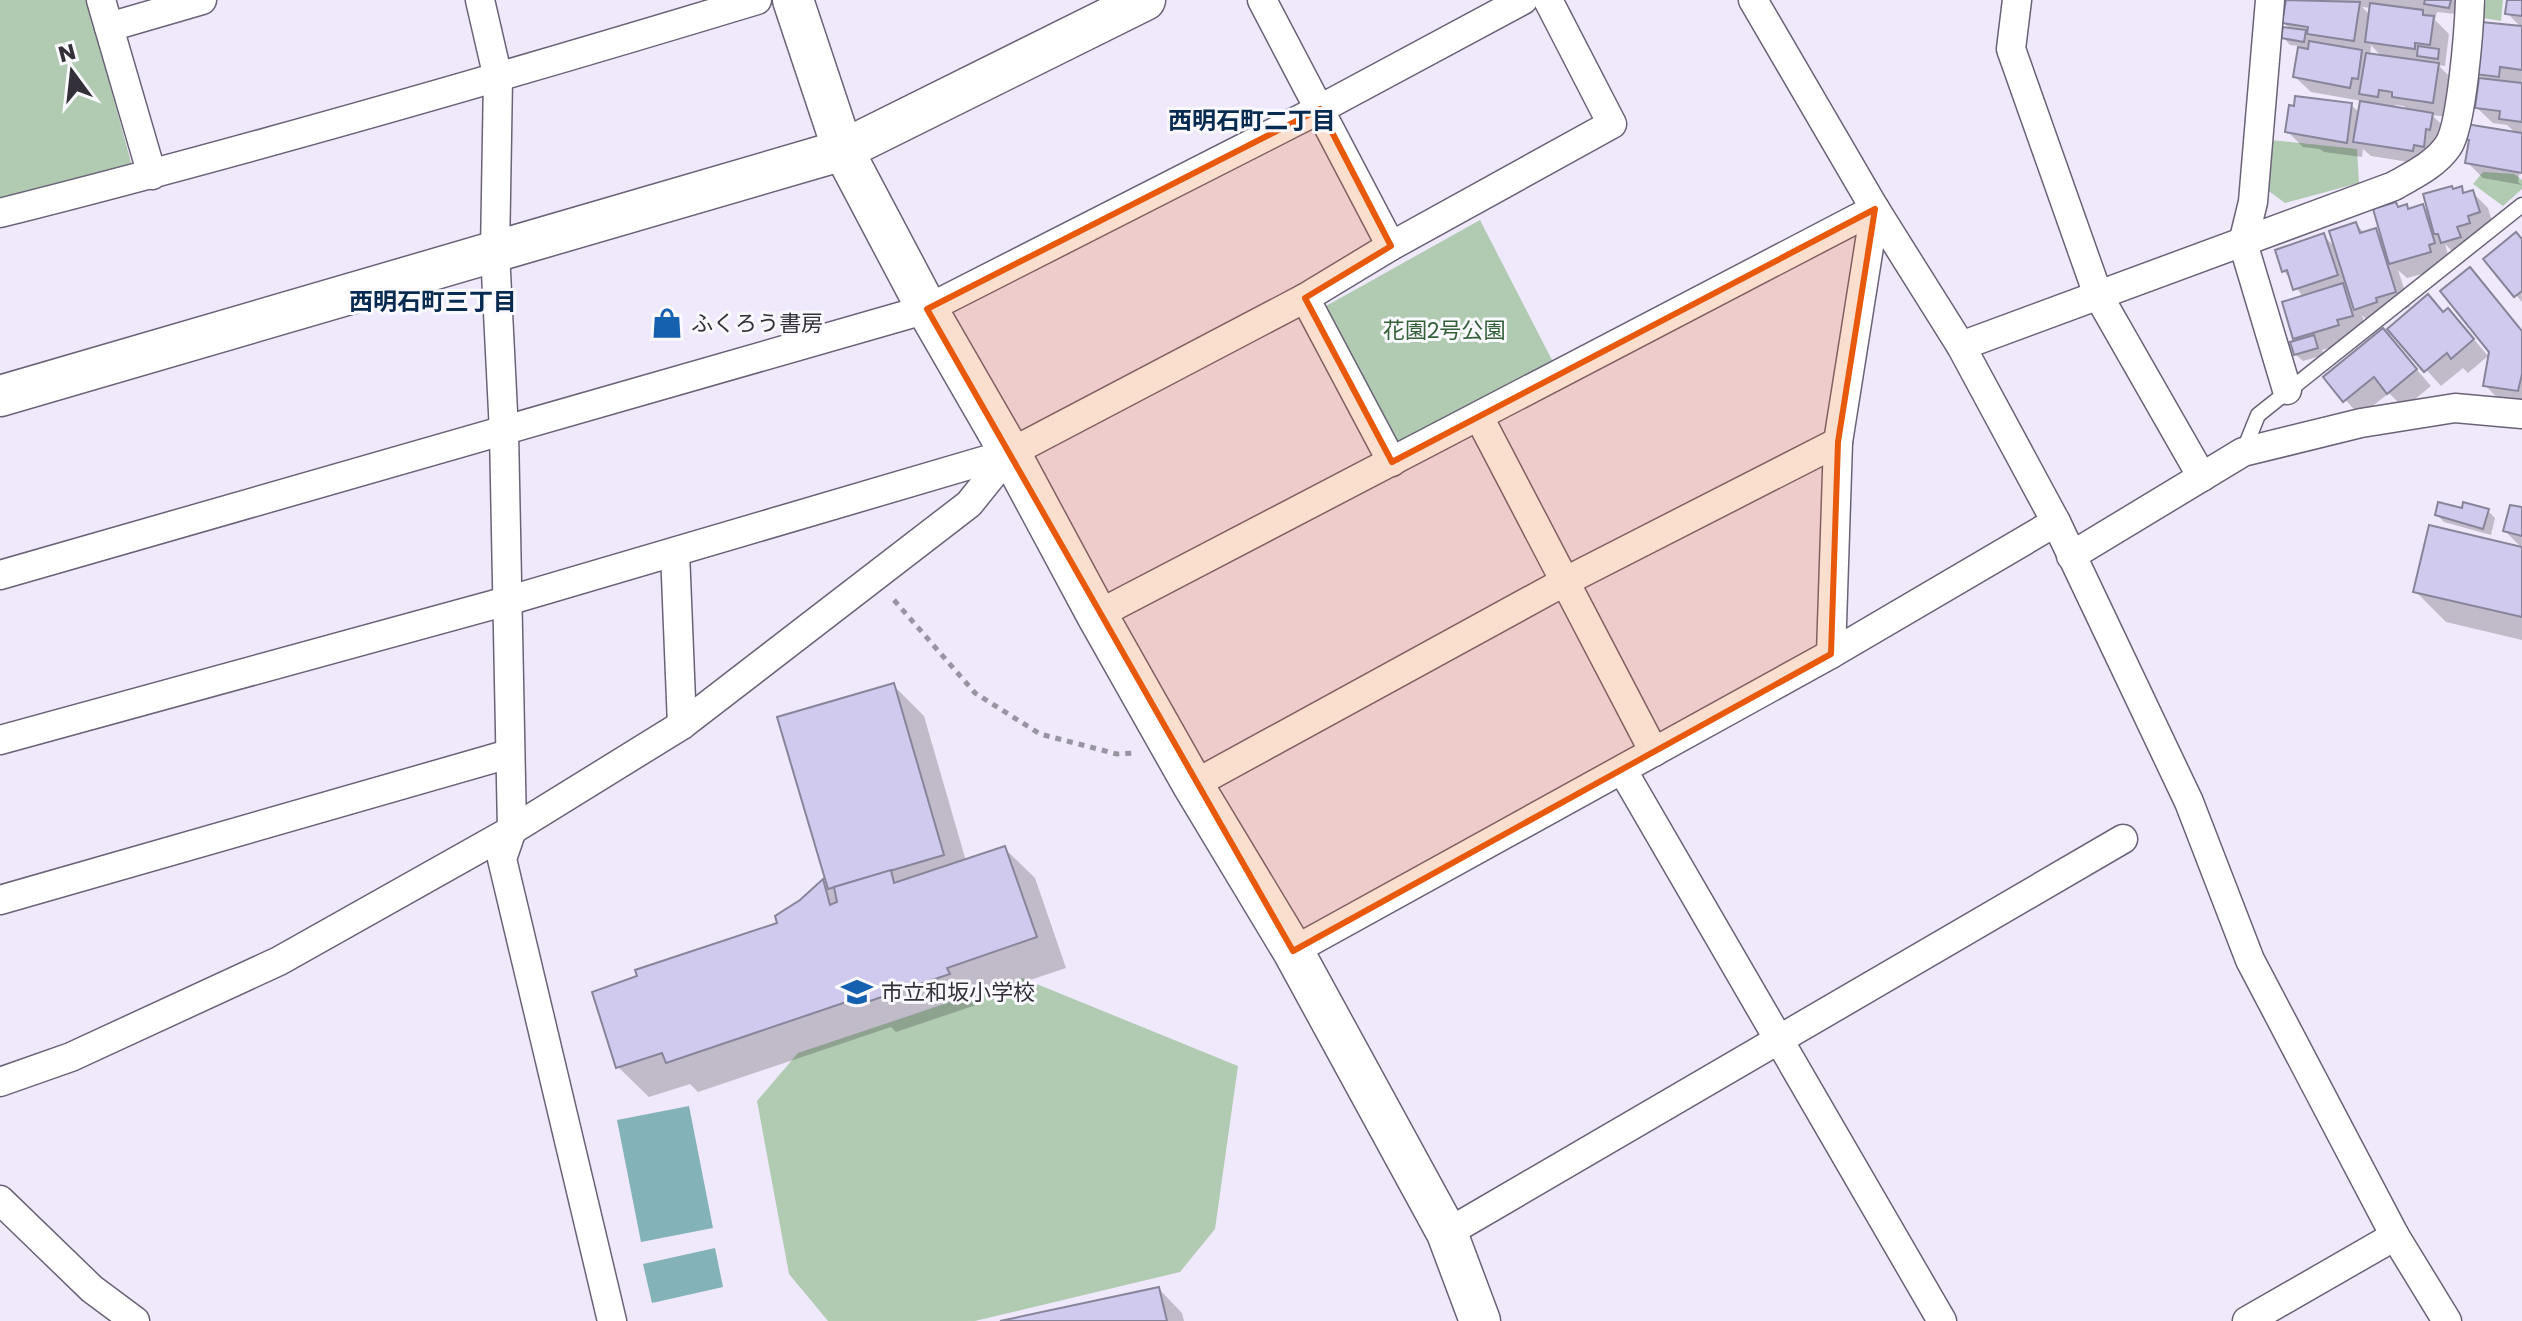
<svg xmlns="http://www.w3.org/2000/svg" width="2522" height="1321" viewBox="0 0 2522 1321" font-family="Poppins,'Noto Sans JP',sans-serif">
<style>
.green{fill:#b1cbb3}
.water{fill:#83b2b8}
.shadow{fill:#0003;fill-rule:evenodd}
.building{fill:#d0caef;stroke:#88849a;stroke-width:2}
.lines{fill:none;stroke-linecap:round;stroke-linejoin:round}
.lane-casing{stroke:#6a6277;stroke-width:17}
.street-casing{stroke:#6a6277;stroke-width:31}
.secondary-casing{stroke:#6a6277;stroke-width:43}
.path{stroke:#9994a2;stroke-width:5;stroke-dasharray:6 6;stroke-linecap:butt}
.lane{stroke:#fff;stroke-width:14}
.street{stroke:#fff;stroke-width:28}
.secondary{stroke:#fff;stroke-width:40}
.marked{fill:#e8590c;fill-opacity:0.2;stroke:#e8590c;stroke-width:6;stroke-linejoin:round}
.labels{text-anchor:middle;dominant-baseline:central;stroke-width:6;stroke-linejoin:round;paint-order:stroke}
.poi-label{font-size:22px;fill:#333039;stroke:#faf9fe;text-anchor:start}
.park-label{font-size:22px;fill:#336039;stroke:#faf9fe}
.neighbourhood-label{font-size:24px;font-weight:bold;fill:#072a50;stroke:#faf9fe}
</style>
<rect width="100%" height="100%" fill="#f0e9fc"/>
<g class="green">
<polygon points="0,0 87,0 132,166 0,198"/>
<polygon points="2486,0 2503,0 2501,21 2483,18"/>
<polygon points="2271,140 2357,149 2359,183 2285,203 2266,189"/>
<polygon points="2483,172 2514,174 2522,180 2522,189 2503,206 2473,184"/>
<polygon points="1480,220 1553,362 1398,442 1326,306"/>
<polygon points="1022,978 1238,1066 1215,1229 1180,1272 975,1321 828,1321 789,1274 757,1101 798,1053"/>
</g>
<g class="water">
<polygon points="689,1106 713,1228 641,1242 617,1120"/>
<polygon points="715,1248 723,1287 652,1303 643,1264"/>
</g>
<g class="shadow">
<path d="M2288,0H2454L2458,4L2456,14L2437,12L2435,20L2449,34L2445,66L2438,65L2454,81L2448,117L2432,115L2448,131L2428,165L2371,156L2363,149L2362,157L2324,152L2320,149L2303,147L2287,131L2351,105L2360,113L2362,101L2311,92L2295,77L2300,46L2290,45L2283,37L2291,30L2284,23ZM2362,7L2371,8L2370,15ZM2371,45L2382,57L2370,55ZM2395,105L2404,106L2409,111L2394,109Z"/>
<polygon points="2509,0 2522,0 2522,28 2507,13"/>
<polygon points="2522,28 2522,158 2518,182 2522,185 2483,178 2467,162 2470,142 2466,138 2518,135 2507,125 2493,123 2477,108 2481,77 2477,74"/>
<polygon points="2461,189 2466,194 2472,192 2488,208 2494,228 2472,242 2475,252 2458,257 2445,244 2449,258 2445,268 2407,278 2398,270 2410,307 2390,313 2371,324 2362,315 2367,331 2353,341 2322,350 2324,355 2303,361 2295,354 2298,342 2294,338 2304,298 2284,271 2323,235 2337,249 2356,224 2365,234 2375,230 2384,240 2396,204 2400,208 2406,206 2410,210 2423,206 2431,214 2454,191"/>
<polygon points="2522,241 2522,302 2486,259"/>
<polygon points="2469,270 2522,330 2522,404 2500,401 2485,385 2492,351"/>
<polygon points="2444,313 2463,326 2488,356 2468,373 2463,368 2441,386 2390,329"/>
<polygon points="2383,331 2431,386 2404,408 2389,393 2360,416 2326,378"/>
<polygon points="2522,509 2522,548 2505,531"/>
<polygon points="2463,511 2488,511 2495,518 2491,535 2444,522 2437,515"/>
<polygon points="2522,549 2522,640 2446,622 2416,592"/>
<polygon points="893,685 924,716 966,861 1004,848 1035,878 1066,968 976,998 979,1004 896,1032 891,1027 698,1092 690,1084 649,1097 618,1067 779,924 822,882 830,889 780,718"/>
<polygon points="1159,1289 1182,1313 1184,1321 1010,1321"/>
</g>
<g class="building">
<polygon points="2286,0 2360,2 2354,41 2307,34 2308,27 2282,23"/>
<polygon points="2425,0 2451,0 2449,8 2424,4"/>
<polygon points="2507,0 2522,0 2522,16 2505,14"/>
<polygon points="2370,3 2423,10 2423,15 2434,16 2430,45 2415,43 2415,49 2365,42"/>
<polygon points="2481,22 2522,26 2522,70 2500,67 2499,77 2475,74"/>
<polygon points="2283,27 2306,30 2304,42 2281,38"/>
<polygon points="2309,41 2362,50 2358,79 2352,78 2350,88 2293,77 2298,47 2308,49"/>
<polygon points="2418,46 2439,49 2438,59 2417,56"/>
<polygon points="2366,53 2439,63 2433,103 2392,97 2392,92 2379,90 2378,97 2359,94"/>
<polygon points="2479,78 2522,83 2522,122 2499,119 2500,111 2475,108"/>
<polygon points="2295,96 2352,103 2347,143 2285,132 2289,105 2294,106"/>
<polygon points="2360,101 2433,113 2430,130 2426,129 2424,147 2414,145 2413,151 2353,142"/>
<polygon points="2466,124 2522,133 2522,173 2465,163 2469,140 2464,139"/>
<polygon points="2452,186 2453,189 2462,186 2463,193 2473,190 2480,212 2468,216 2470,223 2457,227 2461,237 2441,243 2438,234 2434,234 2423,194"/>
<polygon points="2396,202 2398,207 2407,204 2408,209 2423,204 2435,243 2429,245 2431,252 2389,264 2373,209"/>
<polygon points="2356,222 2360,233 2376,228 2396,292 2376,298 2377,302 2354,310 2329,231"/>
<polygon points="2516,232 2522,239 2522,291 2514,297 2483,259"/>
<polygon points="2324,233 2338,275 2293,290 2287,270 2282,272 2275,250"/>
<polygon points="2470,267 2522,331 2522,374 2518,391 2483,386 2489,352 2440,291"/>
<polygon points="2343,283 2353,316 2337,320 2339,325 2293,339 2282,302"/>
<polygon points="2428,294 2443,312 2448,308 2474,339 2451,359 2447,353 2424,372 2387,329"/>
<polygon points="2383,328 2417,369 2387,394 2374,377 2343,402 2323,377"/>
<polygon points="2314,335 2318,348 2294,355 2290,342"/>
<polygon points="2438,502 2462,508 2463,502 2489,509 2483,529 2435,515"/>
<polygon points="2510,505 2522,507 2522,536 2503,531"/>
<polygon points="2429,525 2522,547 2522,617 2413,592"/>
<polygon points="894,683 944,855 828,889 777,717"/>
<polygon points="1005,846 1037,937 947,968 950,974 864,1003 861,997 666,1063 662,1053 616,1068 592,992 637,976 635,970 777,923 775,916 800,900 823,879 830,905 837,902 834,887 891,870 894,883"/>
<polygon points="1159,1287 1167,1321 1000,1321"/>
</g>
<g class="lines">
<defs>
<polyline id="lane" points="2243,452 2258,415 2522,205"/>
<g id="street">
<polyline points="101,0 152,175"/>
<polyline points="480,0 498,78 495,252 504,432 512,830 502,859 612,1321"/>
<polyline points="1262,0 1391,246"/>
<polyline points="1753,0 1875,209 1961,346 2056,522 2189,802 2250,960 2395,1236 2447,1321"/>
<polyline points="2017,0 2011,49 2098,295 2202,477"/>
<polyline points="2270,0 2253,202 2243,243 2287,390"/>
<polyline points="109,27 202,0"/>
<path d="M0,213C254,149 506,76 757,0"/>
<polyline points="1305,298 1392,462"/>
<path d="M1961,346L2394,186C2413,175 2435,165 2448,146C2462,126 2469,28 2470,0"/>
<polyline points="1479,417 1654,752"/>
<polyline points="675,552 682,725"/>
<polyline points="2071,556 2243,452 2361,423 2455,408 2522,414"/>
<polyline points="0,575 927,309 1320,109 1523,0"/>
<polyline points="1097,615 1875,209"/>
<polyline points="1831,654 1838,442 1875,209"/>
<polyline points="0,740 507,601 1010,453 1305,298 1391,246 1612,124 1548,0"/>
<polyline points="1623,771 1942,1321"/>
<polyline points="1193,785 1564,582 1838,442"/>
<polyline points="0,900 509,754"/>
<polyline points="1293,951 1831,654 2056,522"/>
<polyline points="0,1082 71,1057 279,961 512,830 682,725 969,504 1010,453"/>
<polyline points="0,1200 92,1289 135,1321"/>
<polyline points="1447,1233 2123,839"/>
<polyline points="2247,1321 2395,1236"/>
</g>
<g id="secondary">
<polyline points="793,0 843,150 927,309 1010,453 1097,615 1193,785 1293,951 1447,1233 1480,1321"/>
<polyline points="0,396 843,150 1145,0"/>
</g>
</defs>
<use href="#lane" class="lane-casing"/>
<use href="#street" class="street-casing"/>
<use href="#secondary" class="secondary-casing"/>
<polyline class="path" points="894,600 975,693 1040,734 1117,754 1135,753"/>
<use href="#lane" class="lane"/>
<use href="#street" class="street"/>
<use href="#secondary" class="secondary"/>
</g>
<path class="marked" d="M1320,109L1391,246L1305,298L1392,462L1875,209L1838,442L1831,654L1293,951L927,309Z"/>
<defs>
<symbol id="shop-bare" viewBox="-9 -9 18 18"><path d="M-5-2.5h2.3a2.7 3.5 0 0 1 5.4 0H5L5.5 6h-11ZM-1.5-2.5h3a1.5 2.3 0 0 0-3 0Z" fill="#1660b0" stroke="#faf9fe" stroke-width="2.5" paint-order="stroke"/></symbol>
<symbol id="school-bare" viewBox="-9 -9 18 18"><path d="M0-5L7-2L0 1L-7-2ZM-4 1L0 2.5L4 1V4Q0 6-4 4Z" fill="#1660b0" stroke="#faf9fe" stroke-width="2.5" paint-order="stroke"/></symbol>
</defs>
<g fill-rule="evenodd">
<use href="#shop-bare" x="645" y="301" width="44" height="44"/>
<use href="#school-bare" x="835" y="970" width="44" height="44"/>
</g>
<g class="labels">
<g class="poi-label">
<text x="691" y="323">ふくろう書房</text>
<text x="881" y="992">市立和坂小学校</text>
</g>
<g class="park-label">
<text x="1444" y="330">花園2号公園</text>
</g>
<g class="neighbourhood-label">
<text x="1252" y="120">西明石町二丁目</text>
<text x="433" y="301">西明石町三丁目</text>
</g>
</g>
<g transform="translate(72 72) rotate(345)" stroke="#faf9fe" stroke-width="6" paint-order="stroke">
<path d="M0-6L14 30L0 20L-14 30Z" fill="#333039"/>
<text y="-12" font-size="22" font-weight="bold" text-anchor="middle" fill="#333039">N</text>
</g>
</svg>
